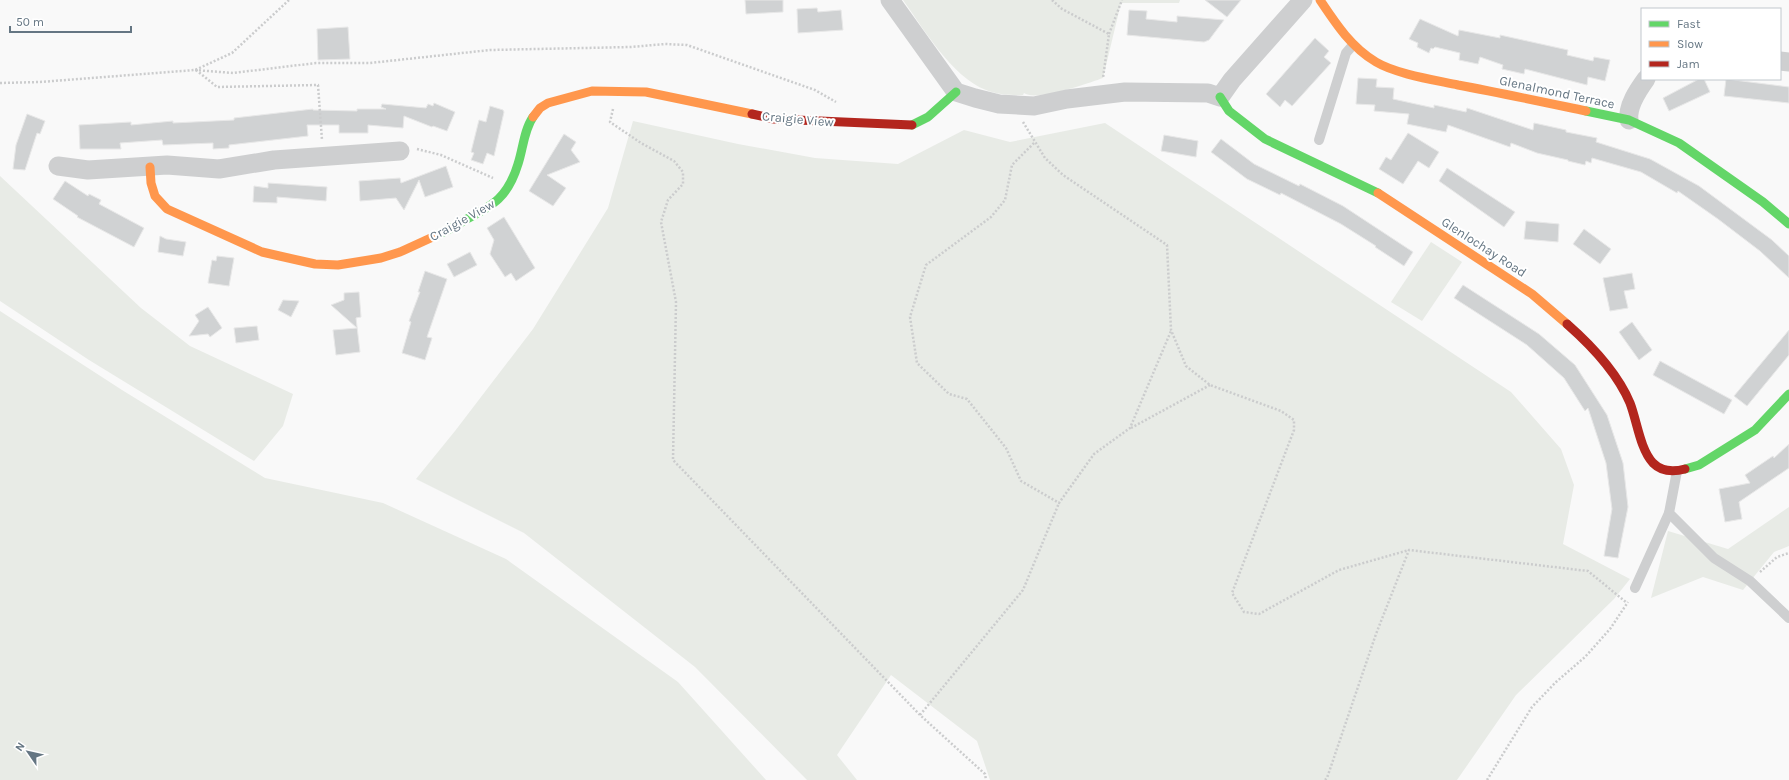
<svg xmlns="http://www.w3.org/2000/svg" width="1789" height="780" viewBox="0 0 1789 780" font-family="Karla,sans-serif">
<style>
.green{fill:#e8ebe6}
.building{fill:#d0d2d3;stroke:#e8e8e8}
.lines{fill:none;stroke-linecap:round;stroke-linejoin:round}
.path{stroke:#cbcccd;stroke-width:2.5;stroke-dasharray:2 2;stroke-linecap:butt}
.lane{stroke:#cecfd0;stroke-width:10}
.street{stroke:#cecfd0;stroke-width:19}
.fast{stroke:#63d668;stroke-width:9}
.slow{stroke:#ff974d;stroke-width:9}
.jam{stroke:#b3261e;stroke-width:9}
.labels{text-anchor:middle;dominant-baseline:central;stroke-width:4;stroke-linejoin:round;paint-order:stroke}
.street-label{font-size:13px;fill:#657683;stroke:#fff}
</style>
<rect width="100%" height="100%" fill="#f9f9f9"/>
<g class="green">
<path d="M903,0H1180L1179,3H1121L1103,78C1089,83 1036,102 1024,93L1023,95C1010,95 998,95 986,90C952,77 923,28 903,0Z"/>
<polygon points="633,121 738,144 815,158 898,164 964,130 1010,142 1105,123 1511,392 1561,449 1574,485 1563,544 1630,579 1614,599 1516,695 1457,780 990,780 977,741 891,675 837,755 857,780 807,780 695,667 524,533 416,479 455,431 533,329 608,208"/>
<polygon points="0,176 141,308 190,346 293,394 283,426 254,461 89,360 0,301"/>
<polygon points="1431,242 1462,262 1422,321 1391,302"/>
<polygon points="0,311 122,390 265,478 383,503 506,559 678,682 766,780 0,780"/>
<polygon points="1789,507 1789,546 1774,552 1743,590 1703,577 1651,598 1668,531 1728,549"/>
</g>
<g class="building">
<polygon points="745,0 783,0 783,12 746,14"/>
<polygon points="1205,0 1241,0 1227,17"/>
<polygon points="817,8 818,12 841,10 843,30 798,33 797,9"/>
<polygon points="1129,10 1147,11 1146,19 1177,22 1177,16 1224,20 1209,40 1204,42 1127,35"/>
<polygon points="1420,19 1458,36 1459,30 1500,38 1500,35 1568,50 1567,55 1593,61 1594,57 1610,60 1605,81 1588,77 1587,85 1525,69 1524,74 1502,69 1503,65 1480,57 1478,64 1459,60 1460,53 1435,47 1433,49 1431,48 1429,53 1417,47 1418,43 1409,39"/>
<polygon points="348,27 350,59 318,60 317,29"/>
<polygon points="1315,38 1329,51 1324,57 1331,63 1292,106 1285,100 1280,107 1266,94"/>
<polygon points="1358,78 1377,79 1376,87 1394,88 1393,99 1434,108 1434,105 1466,112 1467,108 1533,130 1534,123 1566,130 1566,132 1597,138 1596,142 1650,159 1699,186 1772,240 1789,256 1789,278 1760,251 1718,219 1678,191 1677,193 1641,172 1592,158 1591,163 1586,161 1585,165 1568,161 1568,160 1537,153 1511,143 1510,147 1448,125 1446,132 1407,124 1409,114 1374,111 1375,105 1356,104"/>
<polygon points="1699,79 1704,79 1710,92 1669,111 1663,98"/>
<polygon points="1726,79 1789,87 1789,103 1724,96"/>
<polygon points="434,103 455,112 447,131 433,126 432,127 404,116 403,128 368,125 368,133 339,133 339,125 307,125 308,136 229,145 229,148 213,149 213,143 163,145 162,140 120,143 121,149 80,149 79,125 131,122 131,125 173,121 173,123 234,120 234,118 313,109 313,110 357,111 357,109 386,109 381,107 382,104 426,108 428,104 433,106"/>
<polygon points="490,106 503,110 504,112 494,156 487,153 483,164 471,160 474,153 471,152 479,120 486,122"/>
<polygon points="27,114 45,121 40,134 37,133 25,170 13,169 16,145"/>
<polygon points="1408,133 1439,152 1429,168 1418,161 1403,184 1379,169 1386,157 1391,160"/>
<polygon points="564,134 576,142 571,150 580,162 547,175 566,188 553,206 529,191"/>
<polygon points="1164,135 1198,141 1196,157 1161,151"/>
<polygon points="1221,139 1254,164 1299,186 1300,184 1343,206 1413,252 1404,266 1375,247 1376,246 1341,224 1281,193 1280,195 1247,179 1211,152"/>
<polygon points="446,166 453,187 425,197 419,180 404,210 396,198 360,201 359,181 400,178 401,183"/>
<polygon points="1447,168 1515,212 1504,227 1439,181"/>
<polygon points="65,181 88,196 89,194 101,200 99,204 144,228 134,247 77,217 78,216 53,199"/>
<polygon points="268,183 327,187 326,201 277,197 277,203 253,202 254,186 268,188"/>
<polygon points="504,217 535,268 516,281 511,273 505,277 490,254 494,240 487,228"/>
<polygon points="1526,221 1559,224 1558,242 1524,239"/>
<polygon points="1584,229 1611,249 1600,264 1573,244"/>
<polygon points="160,236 166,239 186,242 183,256 158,252"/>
<polygon points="470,252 477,265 454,277 447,264"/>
<polygon points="217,256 234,258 229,286 208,283 212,260 216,261"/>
<polygon points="425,271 447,279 427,337 432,338 425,360 402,353 411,322 409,321 420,292 418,292"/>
<polygon points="1632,273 1635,289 1624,291 1628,308 1610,311 1603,278"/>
<polygon points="1463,285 1539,334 1575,365 1607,415 1623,463 1628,507 1618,558 1604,556 1612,509 1606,463 1588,408 1585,411 1564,378 1527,345 1454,298"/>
<polygon points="359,292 361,317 356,318 360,352 336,355 333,330 357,328 331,305 344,300 344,293"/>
<polygon points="283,300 299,301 291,317 278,310"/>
<polygon points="208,307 222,328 210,337 208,334 189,336 199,321 195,315"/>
<polygon points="1632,322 1652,350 1639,360 1619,332"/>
<polygon points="257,326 259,340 236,343 234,328"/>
<polygon points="1789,330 1789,355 1747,406 1734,396"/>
<polygon points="1660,361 1732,400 1724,414 1653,375"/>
<polygon points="1789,444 1789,468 1739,502 1742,519 1725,522 1719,489 1750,483 1745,475 1773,456 1774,458"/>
</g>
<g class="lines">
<g class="path">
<polyline points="1052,0 1062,9 1109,34 1103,78"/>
<polyline points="1109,34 1122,0"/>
<polyline points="195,70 233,73 316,63 370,63 490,50 631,47 665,44 687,45 815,90 836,102"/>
<polyline points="196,70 217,87 318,85 322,140"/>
<polyline points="0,83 40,82 195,70 232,53 289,0"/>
<polyline points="613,109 610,122 641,143 674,161 683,172 683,184 668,200 661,222 676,302 673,460 920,715 985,774 986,780"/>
<polyline points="1023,122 1045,158 1063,175 1167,245 1171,330 1186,366 1210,385 1281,411 1294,420 1294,430 1232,593 1244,612 1259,614 1339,570 1409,550"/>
<polyline points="1034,143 1012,165 1005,200 991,217 926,265 910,317 917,363 949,394 967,399 1006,448 1021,481 1059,503 1094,454 1130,428 1171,331"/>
<polyline points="417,149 441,155 493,178"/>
<polyline points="1131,428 1210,385"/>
<polyline points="1760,572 1777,557 1789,553"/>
<polyline points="920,715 1023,590 1059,503"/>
<polyline points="1325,780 1327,778 1376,634 1409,550 1588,571 1627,603"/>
<polyline points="1487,780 1532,707 1556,682 1585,657 1610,629 1628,602"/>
</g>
<g class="lane">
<polyline points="1319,140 1346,53 1353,45"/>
<polyline points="1677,471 1669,513 1714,558 1750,581 1789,618"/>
<polyline points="1635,588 1669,513"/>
</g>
<g class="street">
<polyline points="890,0 956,92 975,98 999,104 1034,106 1067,99 1125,92 1208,93 1220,97 1232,80 1303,0"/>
<polyline points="1780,61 1789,62"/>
<path d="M1629,120C1627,106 1638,90 1646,79"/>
<polyline points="58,166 88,170 167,165 219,169 274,160 400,151"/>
</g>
<g class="fast">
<polyline points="1220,97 1229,111 1265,139 1378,193"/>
<polyline points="1586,111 1629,120 1679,143 1763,202 1789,224"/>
<polyline points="912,125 928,117 956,92"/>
<path d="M435,236C446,231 456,226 465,220C494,205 508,197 518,164C523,149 524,130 533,117"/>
<polyline points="1685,469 1699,465 1755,430 1789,394"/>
</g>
<g class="slow">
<path d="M1320,0C1336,24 1351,47 1376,62C1396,74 1435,80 1458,85C1501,93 1543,102 1586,111"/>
<polyline points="533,117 540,108 548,103 592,91 646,92 752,114"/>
<polyline points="150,167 151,183 155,196 167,209 262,252 315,264 338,265 381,258 400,252 435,236"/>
<polyline points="1378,193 1532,294 1567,324"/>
</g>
<g class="jam">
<polyline points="752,114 774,119 912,125"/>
<path d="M1567,324C1592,346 1617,372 1630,403C1637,421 1640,449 1653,463C1662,472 1674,472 1685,469"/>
</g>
</g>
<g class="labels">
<g class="street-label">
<text transform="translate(1557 92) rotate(12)">Glenalmond Terrace</text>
<text transform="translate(798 119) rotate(5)">Craigie View</text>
<text transform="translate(462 220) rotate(-29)">Craigie View</text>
<text transform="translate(1484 247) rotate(33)">Glenlochay Road</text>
</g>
</g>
<rect x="1641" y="8" width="140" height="72" fill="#ffffff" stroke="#c1c8cd"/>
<rect x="1649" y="21" width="20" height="6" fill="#63d668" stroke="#c1c8cd"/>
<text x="1677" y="28" font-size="12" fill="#657683">Fast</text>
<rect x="1649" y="41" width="20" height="6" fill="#ff974d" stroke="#c1c8cd"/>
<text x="1677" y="48" font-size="12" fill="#657683">Slow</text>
<rect x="1649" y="61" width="20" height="6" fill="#b3261e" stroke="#c1c8cd"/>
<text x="1677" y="68" font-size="12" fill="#657683">Jam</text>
<g transform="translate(28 752) rotate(304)" stroke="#ffffff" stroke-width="3" paint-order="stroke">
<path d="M0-3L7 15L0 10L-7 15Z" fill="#657683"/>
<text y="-6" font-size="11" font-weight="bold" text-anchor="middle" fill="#657683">N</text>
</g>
<path d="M10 26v6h121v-6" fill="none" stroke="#657683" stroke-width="2"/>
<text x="16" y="26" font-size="12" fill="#657683" stroke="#ffffff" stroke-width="3" paint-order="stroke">50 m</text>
</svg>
